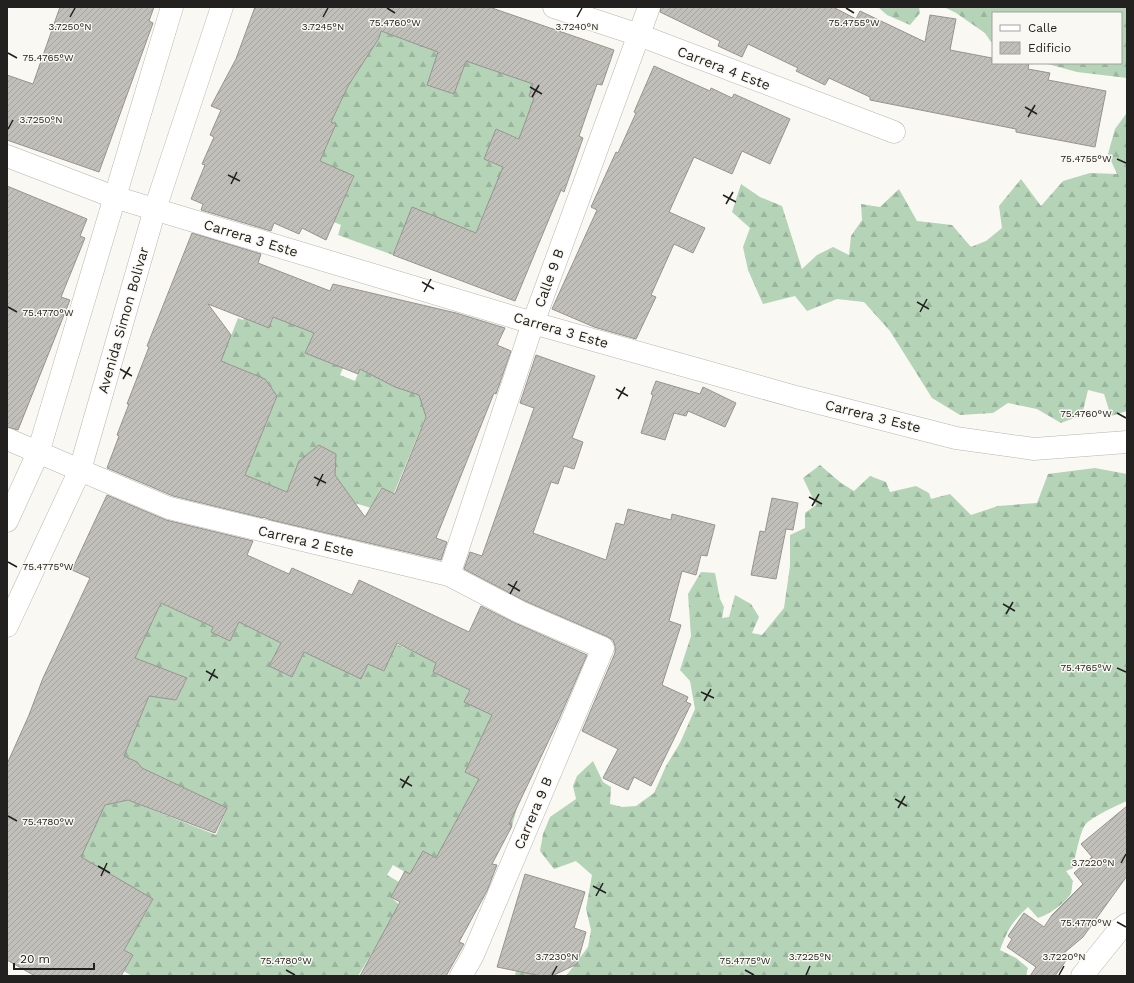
<svg xmlns="http://www.w3.org/2000/svg" width="1134" height="983" viewBox="0 0 1134 983" font-family="'Work Sans',sans-serif">
<style>
.forest{fill:url(#forest-firs)}
.building{fill:url(#building-hatch);stroke:#97948f;fill-rule:evenodd}
.lines{fill:none;stroke-linecap:round;stroke-linejoin:round}
.street-casing{stroke:#b7b5af;stroke-width:23}
.secondary-casing{stroke:#b7b5af;stroke-width:23}
.street{stroke:#fff;stroke-width:22}
.secondary{stroke:#fff;stroke-width:22}
.ticks{fill:none;stroke:#22211f;stroke-width:1.5}
.labels{text-anchor:middle;dominant-baseline:central;stroke-width:3;stroke-linejoin:round;paint-order:stroke}
.street-label{font-size:14px;fill:#22211f;stroke:#faf8f2}
.ticks-label{font-size:10px;text-anchor:middle;fill:#22211f;stroke:#faf8f2;stroke-width:3;stroke-linejoin:round;paint-order:stroke}
</style>
<defs>
<pattern id="forest-firs" width="22" height="20" patternUnits="userSpaceOnUse"><rect width="22" height="20" fill="#b4d3b7"/><path d="M5 1l3.5 6h-7zM16 11l3.5 6h-7z" fill="#9ab59d"/></pattern>
<pattern id="building-hatch" width="6" height="6" patternUnits="userSpaceOnUse"><rect width="6" height="6" fill="#c1bfb9"/><path d="M-1 1l2-2M0 6l6-6M5 7l2-2" fill="none" stroke="#a6a49f"/></pattern>
</defs>
<rect width="100%" height="100%" fill="#faf8f2"/>
<g class="forest">
<polygon points="878,7 919,7 920,13 910,25 887,15"/>
<polygon points="944,7 1127,7 1127,78 1077,72 1044,63 1121,63 1121,13 993,13 993,42 991,42 985,33 956,13"/>
<polygon points="381,31 405,40 441,44 427,85 454,94 466,61 538,70 529,96 586,116 578,135 528,115 522,131 538,138 535,145 496,129 484,159 517,173 498,207 488,203 476,233 465,228 460,239 403,229 393,255 338,235 341,225 334,222 354,177 320,161 336,124 331,122 348,86"/>
<polygon points="1126,114 1127,411 1111,416 1104,394 1088,390 1082,415 1061,423 1037,409 1008,403 993,413 960,415 932,398 890,331 864,302 837,299 807,311 795,296 763,304 748,270 743,247 750,228 732,212 741,184 760,197 782,206 802,269 817,255 833,247 849,255 851,236 862,220 861,204 880,207 899,189 917,221 952,225 971,247 986,241 1002,228 999,206 1021,179 1041,206 1063,181 1090,173 1117,174 1108,154 1115,129"/>
<polygon points="281,298 314,333 306,353 343,368 340,375 355,381 360,369 433,399 394,493 381,488 371,508 355,503 335,475 336,454 319,445 299,461 283,501 260,492 264,483 245,475 277,396 265,379 190,348 229,341 238,318 243,320 244,318 269,328"/>
<path d="M820,465L841,483L854,491L870,476L886,482L890,492L916,486L929,493L931,499L950,494L971,515L998,506L1037,503L1048,474L1095,468L1127,474V801C1118,805 1091,817 1085,825C1080,832 1075,858 1073,868L1066,871L1073,881C1072,884 1072,890 1071,893C1066,903 1048,915 1038,918L1028,907C1012,922 1008,929 1000,950L1016,958L1028,968L1026,976H566L588,947L591,930L586,909L592,875L576,861L554,869L540,851L543,834L550,817L576,799L573,786L577,776L593,761L603,782L611,787L610,804L622,807L636,806L654,793L666,766L680,743L695,709L690,681L680,670L691,636L688,594L701,572L715,573L720,599L724,607L722,618L729,617L735,595L751,604L759,617L752,633L762,635L784,608L790,566V535L805,528V513L816,505L803,478Z"/>
<polygon points="161,603 213,627 211,632 230,641 241,617 281,643 269,666 292,677 304,652 368,664 384,671 396,644 421,655 442,651 433,672 470,689 464,702 520,724 509,746 483,734 465,772 489,783 519,801 512,826 467,801 437,858 423,852 410,875 393,865 387,875 399,882 391,897 410,915 384,933 358,976 132,976 124,971 133,955 102,937 121,905 143,917 153,899 60,846 85,842 105,805 128,800 216,835 227,808 142,768 124,756 149,696 176,700 187,679 135,658"/>
<polygon points="516,970 546,976 515,976"/>
</g>
<g class="building">
<polygon points="60,7 154,7 149,21 153,23 99,172 7,140 7,75 33,84"/>
<polygon points="255,7 489,7 614,50 602,85 597,84 579,136 583,138 564,192 561,190 515,301 393,255 412,207 476,233 503,167 484,159 496,129 519,139 534,98 529,96 533,84 466,61 454,94 427,85 438,52 381,31 379,38 348,86 331,122 336,124 320,161 354,176 326,240 302,228 299,234 274,223 271,231 201,210 203,204 191,199 205,165 202,164 214,137 210,135 221,110 211,106 236,59"/>
<polygon points="661,7 833,7 856,19 860,11 925,42 930,15 956,19 950,50 992,58 992,63 1029,63 1028,69 1050,73 1048,80 1106,91 1095,147 1016,132 1016,129 870,100 870,97 829,78 825,85 796,71 798,68 748,44 742,57 718,46 720,41 660,12"/>
<polygon points="654,66 710,91 711,88 732,98 734,94 790,119 770,164 742,151 732,174 694,157 669,212 705,228 693,253 674,244 651,295 656,297 636,339 594,327 552,309 597,210 591,207 616,152 618,153 636,113 634,112"/>
<polygon points="7,186 87,219 80,236 85,238 61,297 70,300 18,430 7,427"/>
<path d="M192,233L261,254L258,263L330,291L333,284L456,313L505,328L497,345L511,351L496,394L494,393L436,538L447,542L441,560L271,520L263,517V518L173,496L107,468L119,436L117,435L129,404H127L149,347L147,346ZM208,304L269,328L273,317L314,333L305,353L358,374L360,369L395,387L419,395L426,417L395,494L382,488L365,517L335,475L336,454L319,445L299,461L287,492L245,475L277,396L265,379L221,361L231,335Z"/>
<polygon points="536,355 595,376 572,438 583,442 574,469 564,466 558,484 551,482 533,533 606,560 616,523 624,525 628,509 671,520 672,514 715,525 707,556 701,555 696,575 682,571 669,621 681,625 662,685 688,697 686,702 691,704 651,786 634,777 628,790 603,778 618,749 582,731 615,653 615,646 613,640 608,637 525,601 464,569 470,552 482,556 534,408 520,403"/>
<polygon points="656,381 700,394 703,387 736,403 725,427 688,411 686,416 674,413 665,440 641,433 653,395 651,394"/>
<polygon points="107,495 166,520 253,541 247,555 289,574 292,568 352,595 359,580 469,632 481,606 515,623 587,655 559,719 509,824 512,826 492,864 497,865 487,891 459,942 464,944 446,976 360,976 400,902 391,897 405,871 410,874 423,851 436,858 479,779 465,772 492,715 464,702 470,690 433,672 436,663 397,643 384,671 368,664 361,679 304,652 292,677 269,666 281,643 239,622 230,641 211,632 213,627 161,603 135,658 187,678 176,700 149,696 124,756 137,762 142,768 227,808 215,833 128,800 105,805 81,857 153,899 124,950 133,955 121,976 35,976 7,960 7,764 29,715 43,678 90,578 72,570"/>
<polygon points="772,498 798,503 793,530 786,529 776,579 751,575 760,531 765,532"/>
<polygon points="1127,806 1127,876 1083,937 1064,953 1070,955 1055,976 1030,976 1036,967 1007,947 1012,939 1008,936 1024,913 1044,927 1052,915 1083,884 1074,873 1092,857 1081,844"/>
<polygon points="525,874 585,892 574,928 586,932 577,964 552,976 541,976 497,967"/>
</g>
<g class="lines">
<defs>
<g id="street">
<polyline points="554,7 639,35 894,132"/>
<polyline points="7,156 114,197 533,323 796,397 956,438 1034,449 1127,442"/>
<polyline points="7,439 169,508 449,575 520,612 603,648 473,955 461,976"/>
<polyline points="449,575 533,323 649,7"/>
<polyline points="1082,976 1119,930 1127,924"/>
</g>
<g id="secondary">
<polyline points="7,521 38,453 172,7"/>
<polyline points="7,626 80,470 155,209 222,7"/>
</g>
</defs>
<use href="#street" class="street-casing"/>
<use href="#secondary" class="secondary-casing"/>
<use href="#street" class="street"/>
<use href="#secondary" class="secondary"/>
</g>
<path class="ticks" d="M387,8L395,13M846,8L854,13M70,17L75,8M323,17L328,8M577,17L582,8M8,53L17,58M530,87L542,94M532,97L539,85M1025,107L1037,114M1028,117L1035,105M8,129L13,120M1117,159L1126,163M228,175L240,181M231,184L237,172M723,195L736,202M726,204L733,192M422,282L434,289M424,292L431,279M917,302L929,309M8,307L17,312M920,312L927,299M120,369L132,376M123,379L130,367M616,389L628,396M618,399L625,387M1117,413L1126,418M314,477L326,483M317,486L323,474M809,497L822,504M812,506L819,494M8,562L17,567M508,584L520,591M510,594L517,581M1003,604L1015,611M1006,614L1013,602M1117,668L1126,672M206,671L218,678M209,681L215,669M701,692L714,698M704,701L711,689M400,779L412,786M402,788L409,776M895,799L907,806M898,808L905,796M8,816L17,821M1121,863L1126,854M98,866L110,873M101,876L107,863M593,886L606,893M596,896L603,883M1117,922L1126,927M286,970L295,975M745,970L754,975M552,975L557,966M806,975L810,966M1059,975L1064,966"/>
<g class="labels">
<g class="street-label">
<text transform="translate(724 68) rotate(21)">Carrera 4 Este</text>
<text transform="translate(251 238) rotate(17)">Carrera 3 Este</text>
<text transform="translate(549 278) rotate(-70)">Calle 9 B</text>
<text transform="translate(123 320) rotate(-74)">Avenida Simon Bolivar</text>
<text transform="translate(561 330) rotate(16)">Carrera 3 Este</text>
<text transform="translate(873 416) rotate(14)">Carrera 3 Este</text>
<text transform="translate(306 541) rotate(13)">Carrera 2 Este</text>
<text transform="translate(533 813) rotate(-67)">Carrera 9 B</text>
</g>
</g>
<g class="ticks-label">
<text x="395" y="26">75.4760°W</text>
<text x="854" y="26">75.4755°W</text>
<text x="70" y="30">3.7250°N</text>
<text x="323" y="30">3.7245°N</text>
<text x="577" y="30">3.7240°N</text>
<text x="48" y="61">75.4765°W</text>
<text x="41" y="123">3.7250°N</text>
<text x="1086" y="162">75.4755°W</text>
<text x="48" y="316">75.4770°W</text>
<text x="1086" y="417">75.4760°W</text>
<text x="48" y="570">75.4775°W</text>
<text x="1086" y="671">75.4765°W</text>
<text x="48" y="825">75.4780°W</text>
<text x="1093" y="866">3.7220°N</text>
<text x="1086" y="926">75.4770°W</text>
<text x="557" y="960">3.7230°N</text>
<text x="810" y="960">3.7225°N</text>
<text x="1064" y="960">3.7220°N</text>
<text x="286" y="964">75.4780°W</text>
<text x="745" y="964">75.4775°W</text>
</g>
<rect width="1134" height="983" fill="none" stroke="#22211f" stroke-width="16"/>
<rect x="992" y="12" width="130" height="52" fill="#faf8f2" stroke="#a4a29e"/>
<rect x="1000" y="25" width="20" height="6" fill="#ffffff" stroke="#a4a29e"/>
<text x="1028" y="32" font-size="12" fill="#22211f">Calle</text>
<rect x="1000" y="42" width="20" height="12" fill="url(#building-hatch)" stroke="#a4a29e"/>
<text x="1028" y="52" font-size="12" fill="#22211f">Edificio</text>
<path d="M14 963v6h80v-6" fill="none" stroke="#22211f" stroke-width="2"/>
<text x="20" y="963" font-size="12" fill="#22211f" stroke="#faf8f2" stroke-width="3" paint-order="stroke">20 m</text>
</svg>
